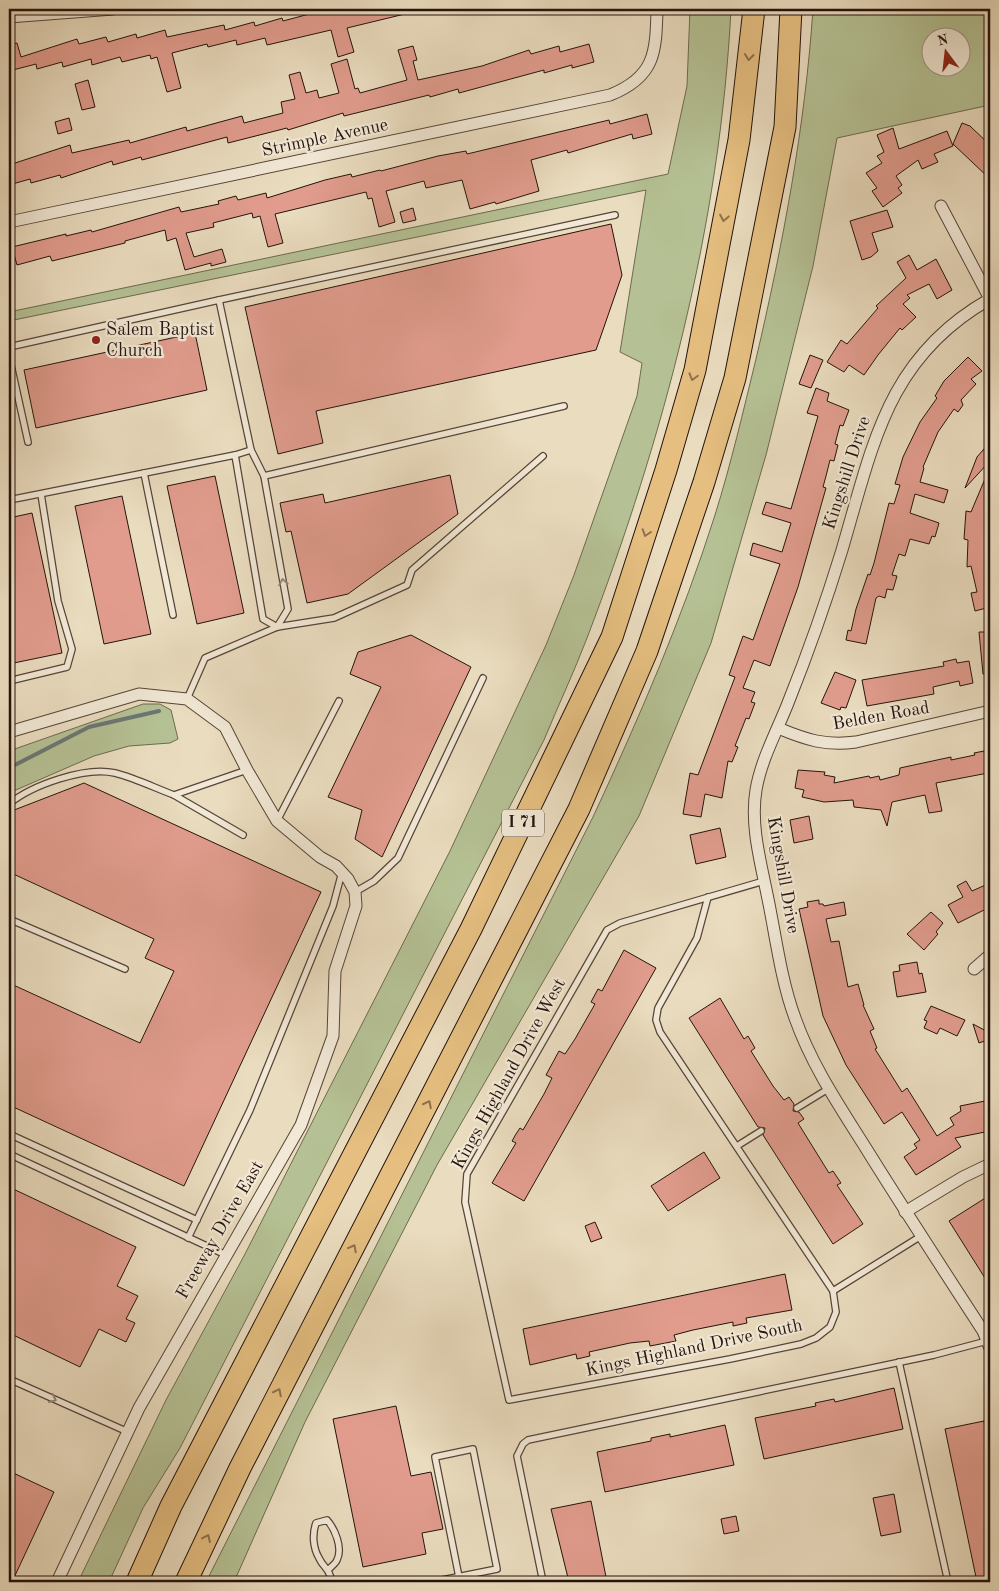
<svg xmlns="http://www.w3.org/2000/svg" width="999" height="1591" viewBox="0 0 999 1591" font-family="'Old Standard TT',serif">
<style>
.green{fill:#b5c194;stroke:#6c6a50;fill-rule:evenodd}
.lines{fill:none;stroke-linecap:round;stroke-linejoin:round}
.stream{stroke:#6b7774;stroke-width:4}
.building{fill:#e19c8d;stroke:#24130c}
.lane-casing{stroke:#564539;stroke-width:8}
.street-casing{stroke:#564539;stroke-width:13}
.highway-casing{stroke:#24130c;stroke-width:23}
.lane{stroke:#f1e8d5;stroke-width:5.5}
.street{stroke:#f1e8d5;stroke-width:11}
.highway{stroke:#e5be80;stroke-width:21}
.oneway{stroke:#8e714c}
.oneway2{stroke:#95887b}
.poi-dot{fill:#8f2418;stroke:#f1e8d5;stroke-width:2}
.labels{text-anchor:middle;dominant-baseline:central;stroke-width:4.5;stroke-linejoin:round;paint-order:stroke}
.shield{fill:#f1e8d5;stroke:#625348;stroke-width:1}
.shield-label{font-size:16px;font-weight:bold;fill:#24130c}
.street-label{font-size:18px;fill:#24130c;stroke:#f1e8d5}
.poi-label{font-size:18px;fill:#24130c;stroke:#f1e8d5;text-anchor:start}
</style>
<rect width="100%" height="100%" fill="#eadcbf"/>
<filter id="stains"><feTurbulence type="fractalNoise" baseFrequency=".004" numOctaves="4"/><feColorMatrix values="0 0 0 0 .2 0 0 0 0 .09 0 0 0 0 .02 0 0 0 .5 -.17"/></filter>
<radialGradient id="worn" r=".72"><stop offset=".6" stop-color="#630" stop-opacity="0"/><stop offset="1" stop-color="#630" stop-opacity=".3"/></radialGradient>
<g class="green">
<path d="M690,9H731C720,225 664,437 587,638C574,672 558,706 544,740L180,1448L143,1508L109,1582H78L166,1400L245,1254L450,851L546,645L574,575L637,396L642,363L620,352L646,190L9,321V312L668,174L687,86Z"/>
<path d="M813,9H990V105L837,138L813,266L766,455L711,643L639,816L437,1165L305,1422L234,1582H206L593,817C639,718 682,619 715,515C731,464 743,412 756,359C783,244 805,127 813,9ZM932,38H962V68H932Z"/>
<polygon points="143,704 160,704 171,710 178,739 170,743 129,746 94,756 9,793 9,751"/>
</g>
<g class="lines">
<polyline class="stream" points="9,768 89,727 159,711"/>
</g>
<g class="building">
<polygon points="328,9 409,9 409,13 347,28 354,52 338,57 331,30 267,45 265,38 237,45 236,40 208,47 207,44 172,53 181,88 167,92 157,57 151,59 150,55 122,62 120,57 92,65 91,59 63,67 62,62 37,69 36,64 9,71 9,45 17,43 21,57 77,39 79,44 106,37 108,42 136,34 137,38 165,30 167,37 224,25 225,30 254,22 255,26 282,18 283,21"/>
<polygon points="589,44 594,62 572,68 572,65 544,73 544,70 459,93 458,89 430,97 429,95 344,116 343,113 288,130 287,128 228,143 227,137 142,160 141,157 113,165 112,161 61,178 60,175 31,183 30,179 9,185 9,165 70,145 72,153 129,140 130,143 186,127 187,131 242,116 244,123 283,113 281,102 295,99 289,75 300,72 306,93 317,90 319,98 339,93 331,64 347,59 355,89 358,88 360,93 407,80 398,50 413,46 417,60 413,61 418,80 482,66 529,50 531,54 559,46 560,52"/>
<polygon points="88,80 95,107 82,110 75,84"/>
<polygon points="647,114 652,134 633,139 632,134 568,153 567,150 531,160 539,191 496,204 495,202 470,209 462,180 426,188 424,181 386,191 395,222 379,227 372,198 368,199 366,192 275,214 283,243 268,247 260,216 253,218 252,213 213,223 214,227 186,233 194,257 222,249 226,262 211,266 211,263 185,270 176,238 167,241 165,230 125,241 125,243 52,261 50,256 17,265 12,247 66,234 66,236 91,230 92,232 179,207 181,212 219,204 218,201 236,196 238,200 266,193 267,198 325,180 351,174 352,177 380,170 381,171 438,156 466,151 467,154 609,120 610,124"/>
<polygon points="69,118 72,130 58,134 55,122"/>
<polygon points="962,123 970,126 990,145 990,179 953,144"/>
<polygon points="893,128 899,149 947,131 953,146 934,154 938,162 922,169 918,160 896,176 902,185 898,188 902,193 883,207 872,191 877,188 866,173 882,163 877,156 884,152 877,135"/>
<polygon points="413,208 416,220 403,223 400,212"/>
<polygon points="887,210 893,227 872,233 878,251 871,257 862,260 850,221"/>
<polygon points="611,224 622,275 596,350 316,411 323,443 278,454 245,307"/>
<polygon points="909,255 917,270 936,259 952,290 937,299 929,284 907,295 910,298 903,304 916,317 902,330 900,328 878,355 864,375 849,365 844,372 827,362 841,340 847,344 878,308 876,306 906,278 897,262"/>
<polygon points="195,333 207,390 36,428 24,370"/>
<polygon points="810,355 823,360 811,388 799,384"/>
<polygon points="968,357 982,371 971,379 976,384 961,400 963,405 958,412 954,409 938,432 923,467 924,468 920,482 948,490 944,503 915,494 910,513 939,523 935,537 932,536 929,544 910,539 905,556 899,554 892,575 897,576 893,590 887,589 885,598 879,596 876,598 866,644 846,640 848,630 851,631 856,609 868,574 870,575 874,563 889,503 894,504 900,485 895,484 903,457 920,422 937,398 935,396 944,381"/>
<polygon points="816,388 829,393 827,401 849,410 843,426 840,425 835,444 838,445 834,461 830,460 826,476 823,487 826,488 798,587 770,666 754,660 743,688 755,692 751,702 755,703 749,719 746,718 735,746 738,747 732,762 728,761 722,798 705,794 701,817 683,814 690,773 698,775 735,677 729,675 743,636 753,640 780,564 750,555 753,543 782,552 791,523 762,514 766,502 791,509 818,416 807,413"/>
<polygon points="990,442 990,461 965,488 977,457"/>
<polygon points="990,467 990,505 986,546 990,564 990,607 975,611 971,593 977,592 971,566 967,567 968,540 964,539 966,511 971,512"/>
<polygon points="450,475 458,514 348,594 307,603 291,531 286,532 280,503 323,494 325,503"/>
<polygon points="215,476 244,613 197,624 167,486"/>
<polygon points="122,496 151,634 104,644 75,506"/>
<polygon points="32,513 62,653 9,664 9,518"/>
<polygon points="979,632 990,632 990,674 983,674"/>
<polygon points="411,635 471,667 382,857 355,839 362,810 328,797 381,687 350,674 358,652"/>
<polygon points="956,659 957,663 969,661 973,683 960,686 959,681 933,687 934,694 867,706 862,680 944,666 943,662"/>
<polygon points="835,672 856,680 846,708 841,707 840,710 821,703"/>
<polygon points="984,751 988,773 936,783 942,811 929,813 925,795 892,802 887,826 881,810 854,807 853,800 824,802 802,797 804,790 795,788 798,770 825,772 824,775 835,777 834,783 869,776 870,778 879,776 880,780 899,775 900,768 951,757 951,760 975,755 974,753"/>
<polygon points="84,783 321,892 184,1186 9,1105 9,983 140,1043 174,971 145,958 154,939 9,872 9,812"/>
<polygon points="809,816 813,839 794,843 790,820"/>
<polygon points="720,828 726,857 696,864 690,835"/>
<polygon points="966,881 972,891 990,883 990,907 958,923 948,905 963,897 957,886"/>
<polygon points="819,900 819,904 823,904 824,906 844,902 846,915 826,919 831,942 839,941 848,987 858,984 864,1005 863,1005 874,1029 870,1031 877,1048 875,1049 902,1092 907,1088 937,1136 954,1125 950,1118 961,1111 960,1106 990,1100 990,1131 955,1138 961,1147 916,1175 904,1157 917,1148 914,1144 920,1140 902,1112 884,1124 846,1065 823,1016 799,909 808,907 807,902"/>
<polygon points="931,912 943,923 936,932 938,934 924,950 907,934"/>
<polygon points="624,950 656,968 524,1201 492,1183 516,1143 512,1141 516,1134 520,1128 523,1130 544,1094 552,1078 546,1075 559,1051 565,1054 575,1039 595,1004 591,1002 598,989 602,991"/>
<polygon points="917,962 919,974 922,973 926,992 897,997 893,972 900,971 899,965"/>
<polygon points="720,998 744,1039 748,1036 755,1048 751,1051 773,1086 784,1100 789,1097 794,1104 793,1111 799,1112 804,1119 798,1123 829,1173 833,1171 841,1183 837,1185 863,1224 833,1244 763,1135 765,1128 758,1127 689,1018"/>
<polygon points="931,1006 965,1020 957,1036 940,1028 937,1034 924,1028 927,1021 924,1020"/>
<polygon points="973,1024 990,1033 990,1039 979,1043"/>
<polygon points="704,1152 720,1178 668,1211 651,1186"/>
<polygon points="9,1187 136,1247 117,1286 138,1296 126,1319 135,1323 126,1342 99,1329 80,1367 9,1333"/>
<polygon points="990,1195 990,1286 949,1221"/>
<polygon points="595,1222 602,1238 591,1242 585,1226"/>
<polygon points="785,1274 792,1310 746,1318 747,1323 733,1326 733,1322 693,1330 674,1335 676,1341 650,1346 649,1341 630,1343 589,1352 590,1356 577,1359 576,1354 530,1365 523,1329"/>
<polygon points="894,1388 903,1429 764,1459 755,1418 816,1406 815,1403 834,1399 835,1402"/>
<polygon points="396,1406 411,1476 431,1472 443,1529 422,1533 426,1554 363,1567 333,1419"/>
<polygon points="984,1421 990,1459 990,1580 977,1582 945,1429"/>
<polygon points="725,1425 734,1465 605,1492 597,1452 651,1441 651,1438 670,1434 670,1437"/>
<polygon points="9,1471 54,1492 12,1582 9,1582"/>
<polygon points="894,1494 901,1532 881,1536 873,1498"/>
<polygon points="591,1501 607,1582 569,1582 551,1509"/>
<polygon points="736,1516 739,1531 724,1534 721,1519"/>
</g>
<g class="lines">
<defs>
<g id="lane">
<polyline points="219,300 615,215"/>
<polyline points="9,347 219,300 251,450 235,455"/>
<polyline points="9,356 28,442"/>
<polyline points="251,450 264,476 288,609 277,627"/>
<polyline points="144,473 173,615"/>
<polyline points="264,476 564,406"/>
<polyline points="9,500 235,455 263,619 277,627"/>
<polyline points="9,681 67,667 72,649 58,601 41,494"/>
<polyline points="187,699 205,658 277,627 334,618 407,585 412,570 543,456"/>
<path d="M9,804C32,785 86,766 115,773C135,778 155,788 174,795"/>
<polyline points="277,821 339,701"/>
<polyline points="243,835 174,795 247,770"/>
<polyline points="764,881 620,923 607,930 467,1174 465,1202 509,1400 730,1359 801,1344 816,1338 830,1327 836,1312 833,1291 921,1236"/>
<polyline points="355,892 374,881 398,858 483,678"/>
<polyline points="708,897 697,938 658,1008 656,1020 660,1032 833,1291"/>
<polyline points="9,919 125,969"/>
<polyline points="797,1108 828,1089"/>
<polyline points="9,1134 197,1220"/>
<polyline points="737,1146 761,1131"/>
<polyline points="9,1154 226,1255"/>
<polyline points="188,1238 250,1110 333,906 342,872"/>
<polyline points="899,1362 948,1582"/>
<polyline points="9,1379 128,1432"/>
<path d="M329,1569C332,1566 336,1563 337,1560C343,1548 335,1529 327,1520L316,1523C312,1534 313,1548 319,1558C324,1569 329,1567 332,1582"/>
<polyline points="432,1582 497,1569 473,1449 435,1457 459,1577"/>
<polyline points="543,1582 517,1456 523,1444 528,1440 934,1355 987,1341"/>
</g>
<g id="street">
<polyline points="9,17 113,9"/>
<polyline points="941,206 990,299"/>
<path d="M9,222L610,95C655,77 656,53 657,9"/>
<path d="M990,299C887,357 873,445 842,550C826,602 808,653 788,703C777,731 761,760 756,790C750,826 761,863 768,899C776,938 781,980 795,1018C812,1066 840,1107 867,1150C905,1211 944,1271 983,1331L990,1348"/>
<path d="M778,728C807,740 825,746 856,742L990,711"/>
<polyline points="9,732 139,694 187,699 225,727 247,770 277,821 320,857 336,866 348,879 355,892 356,906 335,971 333,1036 301,1125 139,1408 57,1582"/>
<polyline points="974,969 990,955"/>
<polyline points="905,1212 963,1177 990,1164"/>
</g>
<g id="highway">
<polyline points="137,1582 171,1506 471,929 612,637 666,470 695,370 739,140 754,9"/>
<polyline points="186,1582 240,1468 579,809 647,651 704,482 735,378 785,127 791,9"/>
</g>
</defs>
<use href="#lane" class="lane-casing"/>
<use href="#street" class="street-casing"/>
<use href="#highway" class="highway-casing"/>
<use href="#lane" class="lane"/>
<use href="#street" class="street"/>
<use href="#highway" class="highway"/>
</g>
<defs><path id="oneway-chevron" d="M-2-3.5L2.5 0L-2 3.5" fill="none" stroke-width="1.6" stroke-linecap="round" stroke-linejoin="round" transform="scale(1.25)"/></defs>
<g class="oneway">
<use href="#oneway-chevron" transform="translate(749 57) rotate(96)"/>
<use href="#oneway-chevron" transform="translate(724 218) rotate(101)"/>
<use href="#oneway-chevron" transform="translate(693 377) rotate(106)"/>
<use href="#oneway-chevron" transform="translate(646 533) rotate(108)"/>
<use href="#oneway-chevron" transform="translate(428 1104) rotate(-63)"/>
<use href="#oneway-chevron" transform="translate(353 1248) rotate(-62)"/>
<use href="#oneway-chevron" transform="translate(278 1392) rotate(-63)"/>
<use href="#oneway-chevron" transform="translate(207 1538) rotate(-65)"/>
</g>
<g class="oneway2">
<use href="#oneway-chevron" transform="translate(283 582) rotate(-100)"/>
<use href="#oneway-chevron" transform="translate(53 1399) rotate(25)"/>
</g>
<circle class="poi-dot" cx="96" cy="340" r="5"/>
<g class="labels">
<rect class="shield" x="502" y="809.5" width="42" height="27" rx="4"/>
<g class="shield-label">
<text x="523" y="823">I 71</text>
</g>
<g class="street-label">
<text transform="translate(325 138) rotate(-12)">Strimple Avenue</text>
<text transform="translate(847 473) rotate(-72)">Kingshill Drive</text>
<text transform="translate(881 716) rotate(-10)">Belden Road</text>
<text transform="translate(783 875) rotate(80)">Kingshill Drive</text>
<text transform="translate(509 1074) rotate(-61)">Kings Highland Drive West</text>
<text transform="translate(220 1230) rotate(-60)">Freeway Drive East</text>
<text transform="translate(694 1348) rotate(-12)">Kings Highland Drive South</text>
</g>
<g class="poi-label">
<text x="106" y="330">Salem Baptist<tspan x="106" dy="21">Church</tspan></text>
</g>
</g>
<rect width="999" height="1591" fill="none" stroke="#eadcbf" stroke-width="30"/>
<rect x="10" y="10" width="979" height="1571" fill="none" stroke="#24130c" stroke-width="2.5"/>
<rect x="15" y="15" width="969" height="1561" fill="none" stroke="#24130c"/>
<g transform="translate(946 52) rotate(345)"><circle r="24" fill="#f1e8d5" stroke="#9f9385"/>
<path d="M0-4L9 19L0 12L-9 19Z" fill="#8f2418"/>
<text y="-8" font-size="14" font-weight="bold" text-anchor="middle" fill="#24130c">N</text>
</g>
<rect width="100%" height="100%" filter="url(#stains)"/>
<rect width="100%" height="100%" fill="url(#worn)"/>
</svg>
